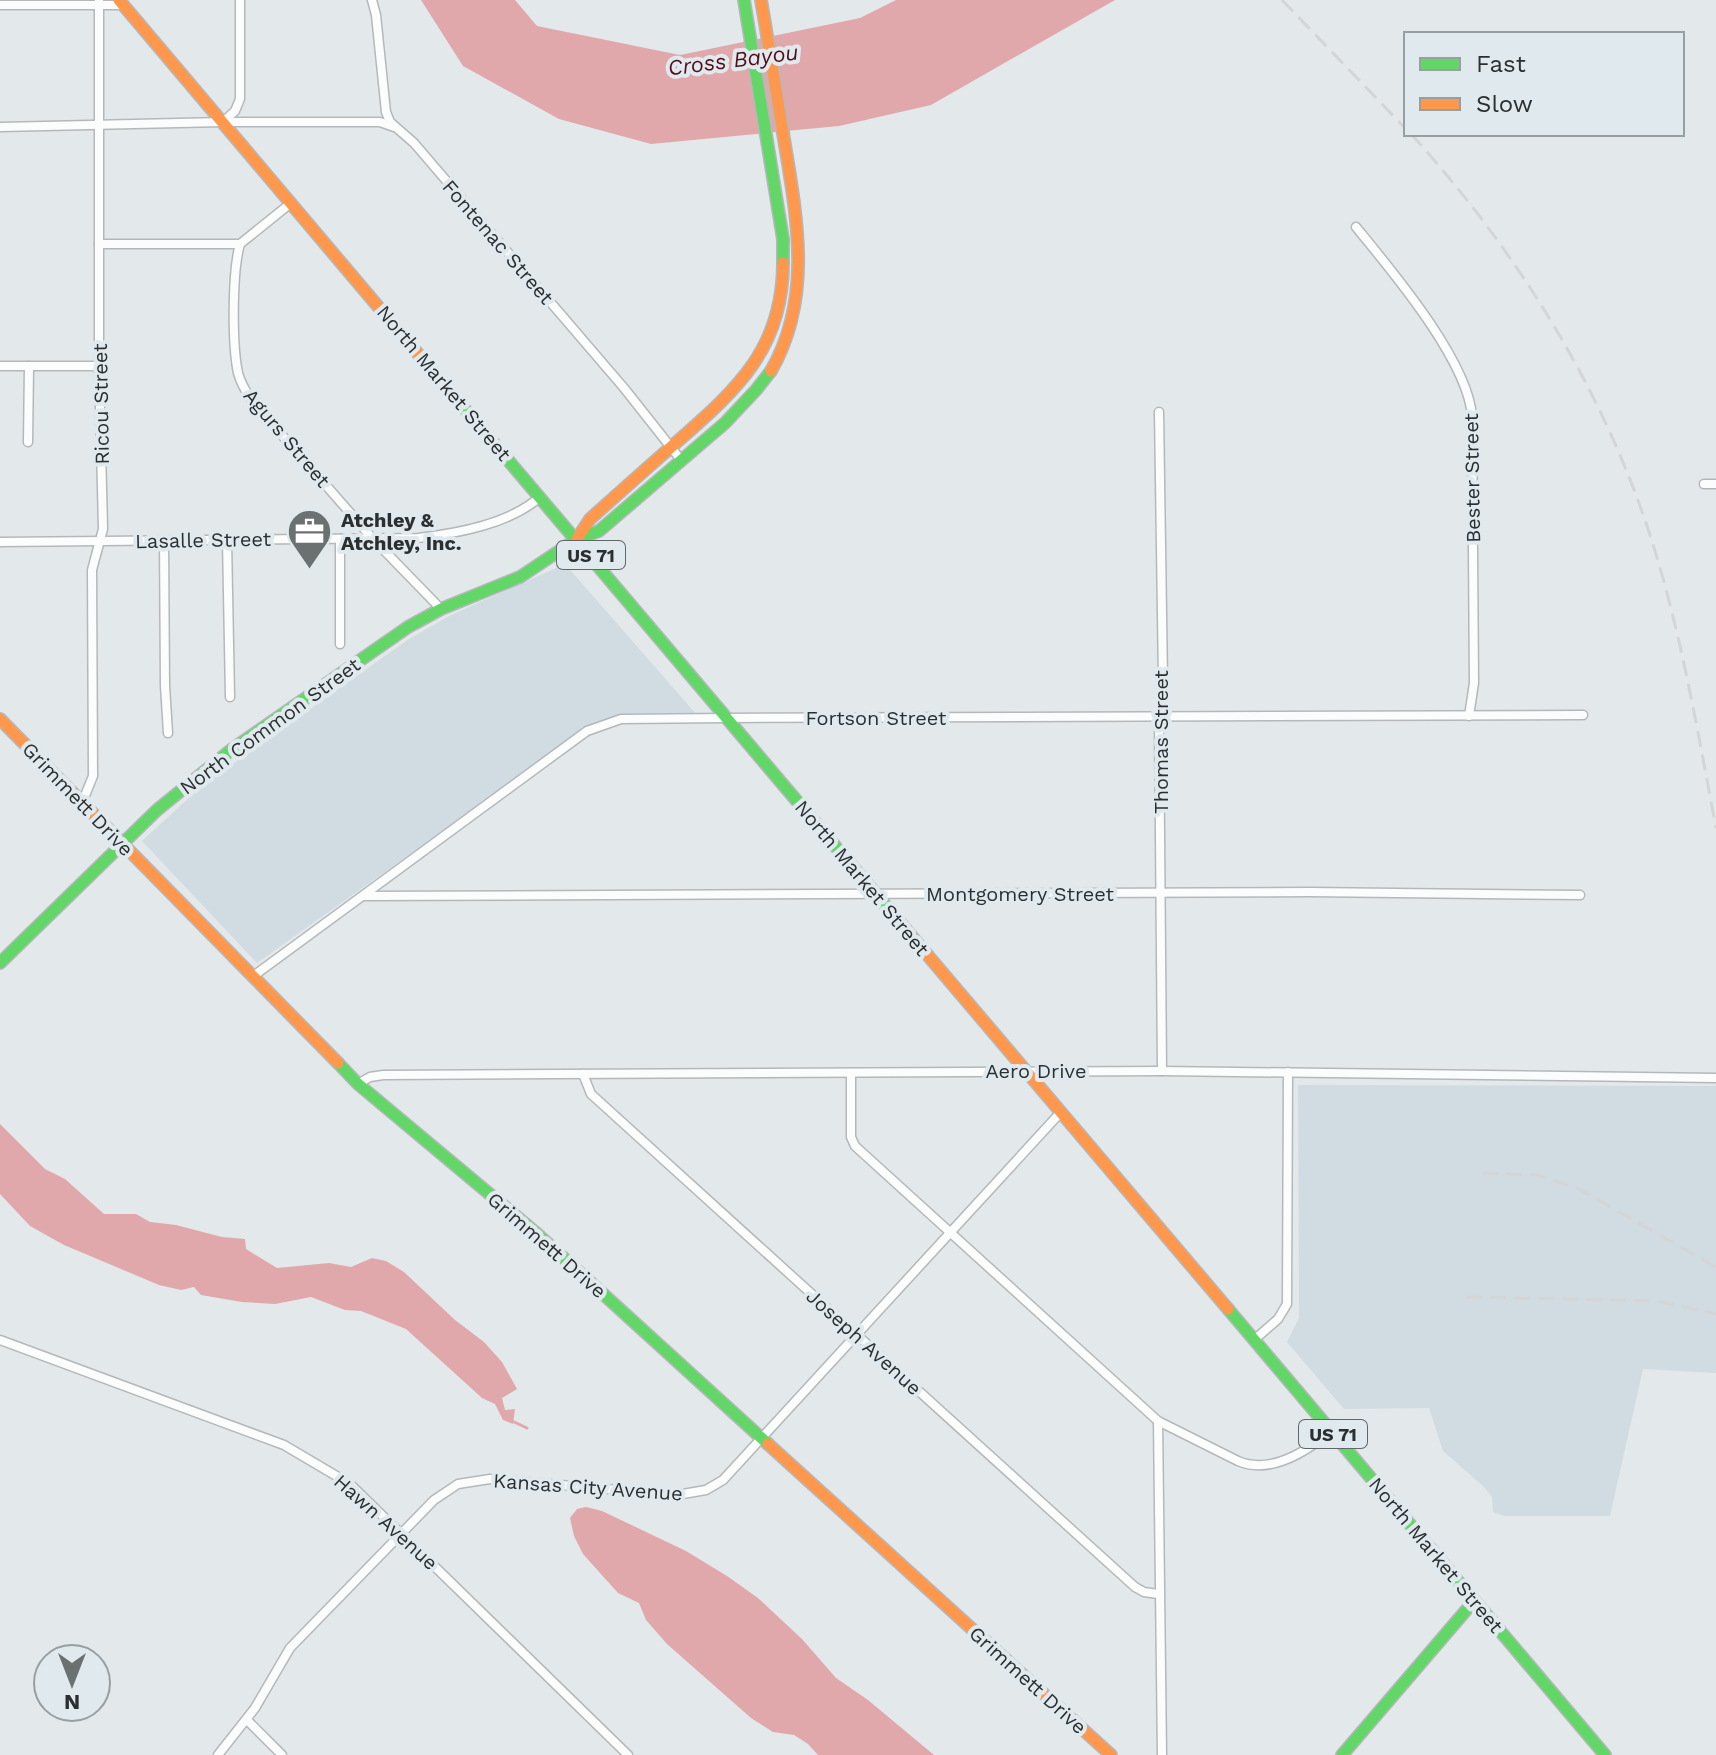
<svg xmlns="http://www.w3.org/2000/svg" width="1716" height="1755" viewBox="0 0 1716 1755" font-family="'Work Sans',sans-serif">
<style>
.built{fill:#d1dce2}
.water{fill:#e0a8ab}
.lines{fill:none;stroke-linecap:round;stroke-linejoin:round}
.stream{stroke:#e0a8ab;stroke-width:3}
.street-casing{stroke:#b5b8ba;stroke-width:11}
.fast-casing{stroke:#b5b8ba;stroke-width:14}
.slow-casing{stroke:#b5b8ba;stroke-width:14}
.street{stroke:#fbfcfc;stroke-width:8}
.fast{stroke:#63d668;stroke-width:11}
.slow{stroke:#ff974d;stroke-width:11}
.rail{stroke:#d4d5d6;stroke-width:3;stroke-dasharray:16 8;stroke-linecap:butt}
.labels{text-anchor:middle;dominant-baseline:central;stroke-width:8;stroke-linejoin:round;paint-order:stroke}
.shield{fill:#e0e9ed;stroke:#616769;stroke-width:2}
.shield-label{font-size:18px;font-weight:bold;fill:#2b2f30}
.street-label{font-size:20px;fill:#2b2f30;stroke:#e0e9ed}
.poi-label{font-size:20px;font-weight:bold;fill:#2b2f30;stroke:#e0e9ed;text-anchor:start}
.water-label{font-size:22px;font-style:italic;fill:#550c19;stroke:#e0e9ed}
</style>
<rect width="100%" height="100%" fill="#e3e8ea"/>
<g class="built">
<polygon points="565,564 697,715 616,718 583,727 528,770 257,963 142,841 203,785 409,639 451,615"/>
<polygon points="1298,1085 1716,1086 1716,1373 1643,1369 1610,1516 1504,1516 1493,1512 1492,1497 1484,1487 1443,1451 1429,1408 1344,1409 1287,1342 1299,1318"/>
</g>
<g class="water">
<polygon points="421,0 515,0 537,26 680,55 860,18 896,0 1115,0 931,105 839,126 651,144 559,119 463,66"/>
<polygon points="0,1124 45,1169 65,1179 104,1214 136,1214 150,1222 176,1225 222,1237 245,1239 246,1249 277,1268 329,1263 351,1267 372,1258 386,1261 404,1272 455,1320 484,1342 502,1362 517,1389 502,1398 505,1410 515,1409 513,1424 503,1420 495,1404 482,1398 406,1329 361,1311 345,1310 311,1297 275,1304 242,1302 201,1295 194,1287 181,1290 159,1285 64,1245 30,1226 0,1194"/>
<polygon points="586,1507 602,1511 686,1551 727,1576 758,1598 802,1639 836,1678 868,1700 934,1755 818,1755 808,1744 794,1735 773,1732 751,1718 667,1644 646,1620 639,1603 618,1593 583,1554 574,1536 570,1518 577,1509"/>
</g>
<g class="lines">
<polyline class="stream" points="512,1421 527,1428"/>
<defs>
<g id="street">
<polyline points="372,0 376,15 386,112 390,122 414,143 624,388 681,460"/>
<polyline points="0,5 123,5"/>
<polyline points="223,122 235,111 240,99 240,0"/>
<polyline points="0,127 223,122 380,122 394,127"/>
<path d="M291,203L240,244C232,272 232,344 238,373C241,384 246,392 252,401L373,539L441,609"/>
<path d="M1356,227C1392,271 1469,362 1472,417L1474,683L1469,716"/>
<polyline points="99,244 240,244"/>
<polyline points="0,366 99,366"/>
<polyline points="1159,412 1163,681 1159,717 1162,1071"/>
<polyline points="28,442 29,366"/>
<polyline points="1704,484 1716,484"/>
<polyline points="164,540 165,686 168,733"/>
<polyline points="227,540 230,697"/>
<path d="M0,542L418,538C459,533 509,524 540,497"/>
<polyline points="340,644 340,539"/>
<polyline points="82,803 93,776 92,570 103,529 99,366 99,0"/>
<polyline points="364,896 1310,892 1580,895"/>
<polyline points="252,977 587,731 621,719 726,718 1583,715"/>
<path d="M851,1073V1137L855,1146L1158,1421L1238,1461C1271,1475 1306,1452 1331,1431"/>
<polyline points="583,1074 591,1094 1135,1587 1144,1592 1158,1594"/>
<polyline points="358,1084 370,1077 383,1075 1162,1071 1716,1078"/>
<polyline points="0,1340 284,1445 350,1484 628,1755"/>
<polyline points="1254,1340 1278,1319 1287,1304 1288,1072"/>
<polyline points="1158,1421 1162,1755"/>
<polyline points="247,1720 282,1755"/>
<polyline points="218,1755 255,1708 290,1648 434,1500 458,1484 490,1479 677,1495 706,1490 723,1480 1061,1112"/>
</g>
<g id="fast">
<polyline points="744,0 783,239 783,263"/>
<polyline points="452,394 902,925"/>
<polyline points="0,963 157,810 231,750 408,627 441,609 520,577 577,539 599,531 725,423 756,390 771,371"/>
<polyline points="338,1063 358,1084 535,1232 768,1444"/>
<polyline points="1228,1309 1605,1755"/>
<polyline points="1342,1755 1474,1601"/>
</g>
<g id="slow">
<polyline points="119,0 452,394"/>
<path d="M761,0C769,46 776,92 784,139C797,218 813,298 771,371"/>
<path d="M577,539L590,519C619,493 648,467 678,441C737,389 783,349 783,263"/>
<polyline points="0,719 338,1063"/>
<polyline points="902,925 1228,1309"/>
<polyline points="768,1444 1111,1755"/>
</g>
</defs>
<use href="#street" class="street-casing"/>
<use href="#fast" class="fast-casing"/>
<use href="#slow" class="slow-casing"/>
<use href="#street" class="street"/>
<use href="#fast" class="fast"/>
<use href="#slow" class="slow"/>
<g class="rail">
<polyline points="1282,0 1406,129"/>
<path d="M1411,134C1521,255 1612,403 1658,561C1684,649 1699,739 1716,828"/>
<polyline points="1482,1173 1537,1175 1579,1189 1716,1267"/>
<polyline points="1466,1297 1656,1301 1716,1314"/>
</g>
</g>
<defs>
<symbol id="office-pin" viewBox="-11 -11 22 30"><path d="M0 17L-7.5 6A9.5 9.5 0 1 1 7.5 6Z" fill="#6b7071" stroke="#e0e9ed"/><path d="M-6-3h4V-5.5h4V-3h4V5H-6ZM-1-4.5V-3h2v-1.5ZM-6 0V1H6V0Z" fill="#fff"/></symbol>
</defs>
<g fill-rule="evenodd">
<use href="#office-pin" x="284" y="506" width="51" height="69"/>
</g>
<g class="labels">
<g class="shield">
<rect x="557" y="541" width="68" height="28" rx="6"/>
<rect x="1299" y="1420" width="68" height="28" rx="6"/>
</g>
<g class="shield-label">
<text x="591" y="555">US 71</text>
<text x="1333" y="1434">US 71</text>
</g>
<g class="street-label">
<text transform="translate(498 242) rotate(49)">Fontenac Street</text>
<text transform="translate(444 383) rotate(50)">North Market Street</text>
<text transform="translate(101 404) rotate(-91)">Ricou Street</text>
<text transform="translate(287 438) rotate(50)">Agurs Street</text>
<text transform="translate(1472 478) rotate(-91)">Bester Street</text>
<text transform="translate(203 540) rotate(-1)">Lasalle Street</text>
<text x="876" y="718">Fortson Street</text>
<text transform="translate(270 726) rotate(-36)">North Common Street</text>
<text transform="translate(1161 742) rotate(-90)">Thomas Street</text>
<text transform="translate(78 799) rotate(46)">Grimmett Drive</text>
<text transform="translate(862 878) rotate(50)">North Market Street</text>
<text x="1020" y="894">Montgomery Street</text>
<text x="1036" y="1071">Aero Drive</text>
<text transform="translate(547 1245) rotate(41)">Grimmett Drive</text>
<text transform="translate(864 1342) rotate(42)">Joseph Avenue</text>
<text transform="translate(588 1487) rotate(4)">Kansas City Avenue</text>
<text transform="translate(386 1522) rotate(42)">Hawn Avenue</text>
<text transform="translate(1436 1555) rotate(50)">North Market Street</text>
<text transform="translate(1028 1680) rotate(42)">Grimmett Drive</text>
</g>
<g class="poi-label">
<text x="341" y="520">Atchley &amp;<tspan x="341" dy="23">Atchley, Inc.</tspan></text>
</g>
<g class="water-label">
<text transform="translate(733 60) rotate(-7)">Cross Bayou</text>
</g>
</g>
<rect x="1404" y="32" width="280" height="104" fill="#e0e9ed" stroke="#989fa1" stroke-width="2"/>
<rect x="1420" y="58" width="40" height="12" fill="#63d668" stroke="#989fa1" stroke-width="2"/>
<text x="1476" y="72" font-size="24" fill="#2b2f30">Fast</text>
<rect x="1420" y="98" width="40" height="12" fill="#ff974d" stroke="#989fa1" stroke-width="2"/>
<text x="1476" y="112" font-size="24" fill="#2b2f30">Slow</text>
<g transform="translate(72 1683) rotate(180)"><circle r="38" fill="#e0e9ed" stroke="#989fa1" stroke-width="2"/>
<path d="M0-6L14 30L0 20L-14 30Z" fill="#6b7071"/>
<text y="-12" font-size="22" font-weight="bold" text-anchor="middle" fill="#2b2f30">N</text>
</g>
</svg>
